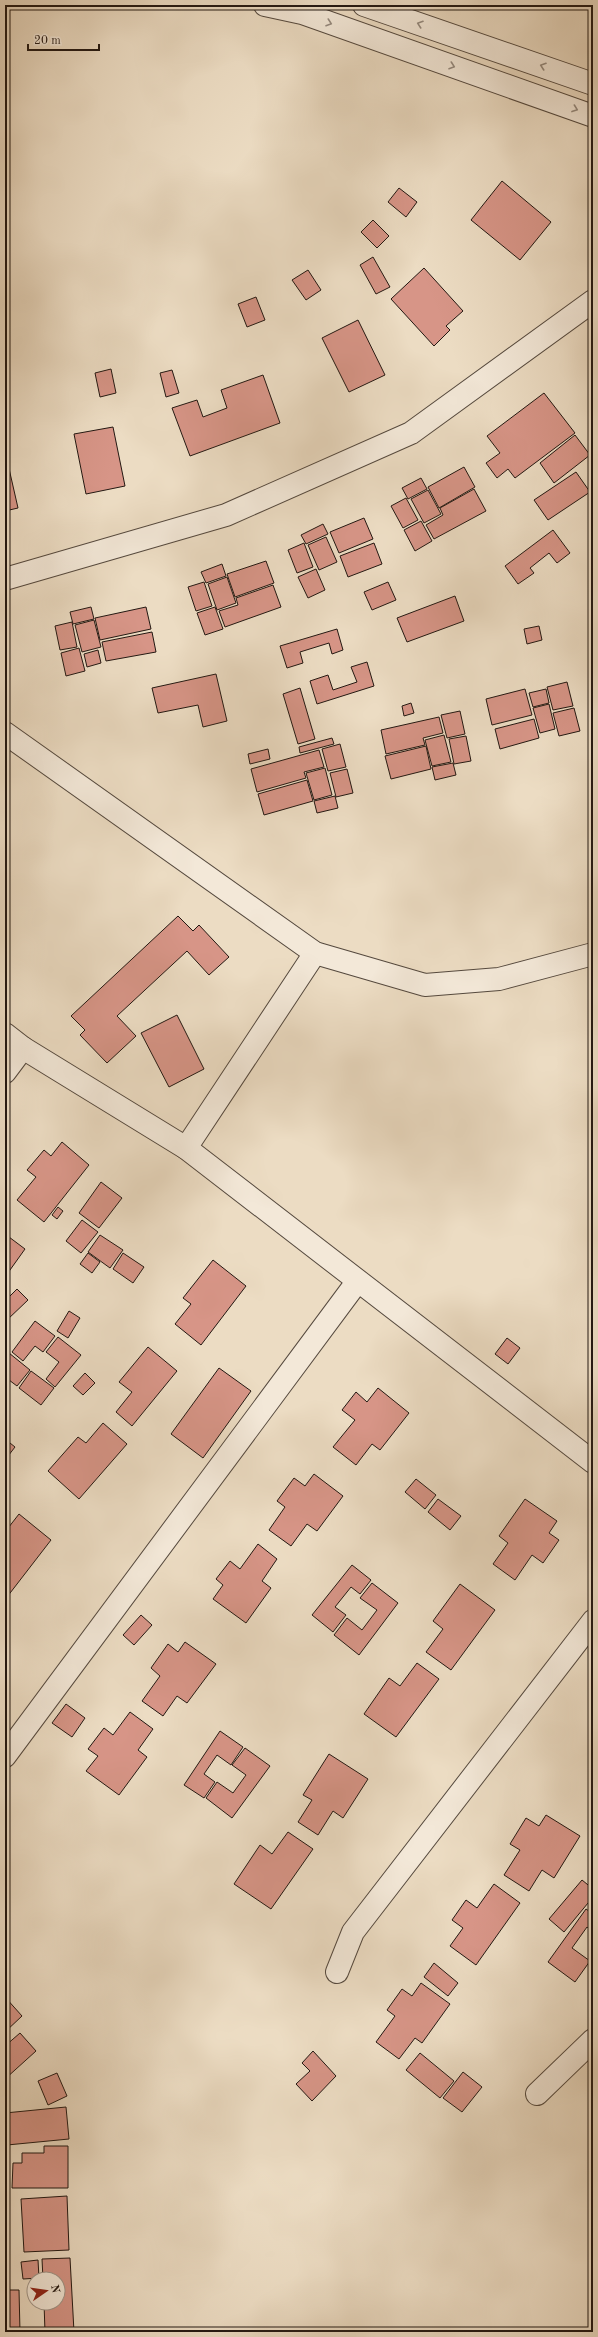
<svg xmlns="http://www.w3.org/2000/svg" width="598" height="2337" viewBox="0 0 598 2337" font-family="'Old Standard TT',serif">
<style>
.building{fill:#d79587;stroke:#231812}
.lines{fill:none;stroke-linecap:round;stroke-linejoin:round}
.minor-casing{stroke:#55493e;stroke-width:24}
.tertiary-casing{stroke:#55493e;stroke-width:24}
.minor{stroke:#f3e8d8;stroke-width:22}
.tertiary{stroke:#f3e8d8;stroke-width:22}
.oneway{stroke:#958a7f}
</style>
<rect width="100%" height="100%" fill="#ecdcc3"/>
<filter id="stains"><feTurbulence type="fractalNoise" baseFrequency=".005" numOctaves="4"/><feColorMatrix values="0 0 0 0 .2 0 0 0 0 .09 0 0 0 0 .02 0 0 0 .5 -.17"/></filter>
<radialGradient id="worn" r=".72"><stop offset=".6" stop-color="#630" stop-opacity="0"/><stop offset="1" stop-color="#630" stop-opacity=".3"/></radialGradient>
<g class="building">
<polygon points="502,181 551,222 520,260 471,220"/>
<polygon points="399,188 417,202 406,217 388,202"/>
<polygon points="373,220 389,236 377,248 361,232"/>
<polygon points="373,257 390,287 376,294 360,265"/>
<polygon points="424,268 463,311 446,326 450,330 434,346 391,299"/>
<polygon points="308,270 321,290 306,300 292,280"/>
<polygon points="256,297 265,320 247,327 238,304"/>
<polygon points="358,320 385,375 349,392 322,338"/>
<polygon points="111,369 116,393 100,397 95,373"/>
<polygon points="172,370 179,393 166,397 160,373"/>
<polygon points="263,375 280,423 190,456 172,408 197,400 203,417 227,408 221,390"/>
<polygon points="544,393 575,433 515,478 508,469 497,478 486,463 500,453 487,436"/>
<polygon points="113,427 125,486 86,494 74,434"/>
<polygon points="575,435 590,455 554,483 540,463"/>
<polygon points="5,451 18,508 5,511"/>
<polygon points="464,467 475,487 439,508 428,487"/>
<polygon points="576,472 590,492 548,520 534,500"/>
<polygon points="421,478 427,489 408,499 402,488"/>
<polygon points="474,489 486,511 434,539 426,525 443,515 440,508"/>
<polygon points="428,490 441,514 424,523 411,499"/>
<polygon points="406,498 418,520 403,528 391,506"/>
<polygon points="364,518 373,539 339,553 330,532"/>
<polygon points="421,521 432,541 415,551 404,530"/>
<polygon points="323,524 328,534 306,544 301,535"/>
<polygon points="553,530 570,553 557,563 549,553 530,568 534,573 518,584 505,566"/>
<polygon points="326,537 337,562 319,570 308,545"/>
<polygon points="304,543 313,567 297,573 288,550"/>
<polygon points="374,543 382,564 348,577 340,556"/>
<polygon points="266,561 274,583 235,597 227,574"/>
<polygon points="222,564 226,576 206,583 201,572"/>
<polygon points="316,569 325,590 308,598 298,577"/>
<polygon points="227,577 236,603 217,610 208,584"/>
<polygon points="204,582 212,606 196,611 188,587"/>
<polygon points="388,582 396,600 372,610 364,592"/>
<polygon points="273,585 281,607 225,627 219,611 238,605 236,598"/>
<polygon points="455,596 464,621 407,642 397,618"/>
<polygon points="91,607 94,619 73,624 70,612"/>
<polygon points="146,607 151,629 100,640 95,618"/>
<polygon points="215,607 223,629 205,635 197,613"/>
<polygon points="94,620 101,647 82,652 75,625"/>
<polygon points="72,622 77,647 60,650 55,626"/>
<polygon points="539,626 542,640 527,644 524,629"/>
<polygon points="337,629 343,650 332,654 329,643 300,652 303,663 287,668 280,646"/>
<polygon points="152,632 156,652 106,661 102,642"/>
<polygon points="79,648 85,671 66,676 61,653"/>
<polygon points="98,650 101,663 87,667 84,654"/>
<polygon points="367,662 374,686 317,704 310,681 328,675 333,690 357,682 351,667"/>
<polygon points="216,674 227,721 203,727 198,705 158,713 152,688"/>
<polygon points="567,682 573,706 553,710 547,687"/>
<polygon points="300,688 315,739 298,744 283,694"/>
<polygon points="525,689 532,715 492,725 486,699"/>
<polygon points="546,689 549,703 533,707 529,693"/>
<polygon points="411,703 414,713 404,716 402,706"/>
<polygon points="549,704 555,729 540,733 533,708"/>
<polygon points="574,708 580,731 559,736 553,713"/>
<polygon points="460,711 465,734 447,738 441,715"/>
<polygon points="439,717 443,733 423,738 425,745 386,754 381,730"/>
<polygon points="534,719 539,738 500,749 495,729"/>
<polygon points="444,735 451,762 432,766 425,740"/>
<polygon points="466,736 471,761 454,764 449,739"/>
<polygon points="332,738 334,744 300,753 299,747"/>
<polygon points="340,744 346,767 328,771 322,749"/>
<polygon points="426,746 431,769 391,779 385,756"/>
<polygon points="268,749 270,759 250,764 248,754"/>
<polygon points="319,750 324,767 304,772 306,778 257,792 251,769"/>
<polygon points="453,763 456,775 435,780 432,767"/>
<polygon points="325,768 332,795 314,800 306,773"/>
<polygon points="347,769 353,793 336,797 330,773"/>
<polygon points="307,780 313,801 264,815 258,794"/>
<polygon points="335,796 338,808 317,813 314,801"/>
<polygon points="178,916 193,931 199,925 229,957 209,975 187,951 117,1016 136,1036 107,1063 80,1035 85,1030 71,1016"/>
<polygon points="177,1015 204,1069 169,1087 141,1033"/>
<polygon points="62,1142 89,1165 44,1222 17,1200 36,1177 27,1170 44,1150 51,1156"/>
<polygon points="101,1182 122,1198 99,1228 79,1213"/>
<polygon points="58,1207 63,1211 57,1219 52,1215"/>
<polygon points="82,1220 98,1232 81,1253 66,1241"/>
<polygon points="5,1234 25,1249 5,1277"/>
<polygon points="100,1235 123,1250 110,1268 88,1252"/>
<polygon points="88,1253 100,1262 92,1273 80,1264"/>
<polygon points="123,1253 144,1267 133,1283 113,1269"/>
<polygon points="213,1260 246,1286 201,1345 175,1324 191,1304 183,1298"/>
<polygon points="17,1289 28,1300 7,1320 5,1318 5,1301"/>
<polygon points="69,1311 80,1318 68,1338 57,1331"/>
<polygon points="35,1321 55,1336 43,1352 35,1346 23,1361 12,1352"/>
<polygon points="58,1337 81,1355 55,1387 46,1379 59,1362 46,1352"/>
<polygon points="507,1338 520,1348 508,1364 495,1354"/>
<polygon points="148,1347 177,1371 132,1426 116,1412 132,1392 119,1382"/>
<polygon points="9,1353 30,1370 17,1386 5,1377 5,1358"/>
<polygon points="219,1368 251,1391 203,1458 171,1434"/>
<polygon points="31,1371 54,1388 41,1405 19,1388"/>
<polygon points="85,1373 95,1383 83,1395 73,1386"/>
<polygon points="378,1388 409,1413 380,1450 372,1444 356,1465 333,1447 355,1420 342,1410 356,1392 367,1402"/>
<polygon points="103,1423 127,1444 79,1499 48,1471 78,1437 86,1443"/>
<polygon points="5,1439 15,1447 5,1460"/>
<polygon points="314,1474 343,1496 317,1531 307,1524 291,1546 269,1530 285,1507 277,1501 294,1478 305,1486"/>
<polygon points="416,1479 436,1495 425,1509 405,1492"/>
<polygon points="438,1499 461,1516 450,1530 428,1512"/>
<polygon points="525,1499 557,1521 549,1533 559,1540 543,1563 532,1555 515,1580 493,1564 508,1543 499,1536"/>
<polygon points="19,1514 51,1540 7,1597 5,1595 5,1532"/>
<polygon points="258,1544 277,1559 262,1581 271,1588 246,1623 213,1599 223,1585 216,1579 230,1561 240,1569"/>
<polygon points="352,1565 371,1580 360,1594 351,1587 335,1607 346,1615 333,1632 312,1615"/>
<polygon points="372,1583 398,1603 359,1655 334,1635 347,1618 362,1630 377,1610 360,1598"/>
<polygon points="460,1584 495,1610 451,1670 426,1652 443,1629 433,1621"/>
<polygon points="141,1615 152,1625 134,1645 123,1635"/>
<polygon points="185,1642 216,1664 187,1703 177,1696 163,1716 142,1701 160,1676 151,1668 168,1644 178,1652"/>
<polygon points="417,1663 439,1679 396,1737 364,1714 389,1678 400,1686"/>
<polygon points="66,1704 85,1718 72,1737 52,1723"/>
<polygon points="130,1712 153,1729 138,1750 147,1757 119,1795 86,1771 98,1756 88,1749 104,1728 113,1735"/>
<polygon points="220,1731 243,1747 231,1765 217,1755 204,1774 215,1782 204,1798 184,1785"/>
<polygon points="245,1748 270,1766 232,1818 206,1798 217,1782 233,1793 246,1775 232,1765"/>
<polygon points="329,1754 368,1779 343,1818 333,1811 318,1835 298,1822 312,1800 303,1795"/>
<polygon points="546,1815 580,1836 554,1878 542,1870 529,1891 504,1875 520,1850 510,1844 526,1818 539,1826"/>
<polygon points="288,1832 313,1849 271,1909 234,1884 260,1845 272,1854"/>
<polygon points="582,1880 593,1889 593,1897 564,1932 549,1919"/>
<polygon points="494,1884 520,1903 476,1965 450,1946 463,1928 452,1920 466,1900 477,1908"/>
<polygon points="586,1909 593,1914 593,1932 587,1927 572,1948 590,1961 575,1982 548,1962"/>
<polygon points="434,1963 458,1983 448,1996 424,1977"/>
<polygon points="421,1983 450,2004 422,2043 415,2038 399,2059 376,2042 395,2016 387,2010 402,1989 412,1996"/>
<polygon points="5,1997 22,2016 5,2032"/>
<polygon points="20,2033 36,2051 5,2079 5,2046"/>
<polygon points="313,2051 336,2076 312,2101 296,2084 310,2071 302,2063"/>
<polygon points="420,2053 454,2081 440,2098 406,2070"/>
<polygon points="463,2072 482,2087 462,2112 443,2098"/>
<polygon points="57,2073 67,2096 48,2105 38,2081"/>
<polygon points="66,2107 69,2139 7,2145 5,2113"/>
<polygon points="44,2146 68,2146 68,2188 12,2188 13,2163 22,2163 22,2153 44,2153"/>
<polygon points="67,2196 69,2250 24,2252 21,2199"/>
<polygon points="70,2258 74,2332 45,2332 44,2303 58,2303 58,2279 43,2279 42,2259"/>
<polygon points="38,2260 39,2278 23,2279 21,2262"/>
<polygon points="5,2290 19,2290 20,2332 5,2332"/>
</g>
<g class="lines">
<defs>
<g id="minor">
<polyline points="5,579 226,515 411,433 593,301"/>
<polyline points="5,733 315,953 425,985 499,979 593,954"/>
<polyline points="5,1034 23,1048"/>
<polyline points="5,1072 23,1048 186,1148 593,1462"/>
<polyline points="186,1148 315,953"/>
<polyline points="5,1756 357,1282"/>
<polyline points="337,1972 353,1932 593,1621"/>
<polyline points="537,2094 593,2040"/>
</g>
<g id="tertiary">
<polyline points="265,5 302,13 593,116"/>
<polyline points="364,5 593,84"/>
</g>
</defs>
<use href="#minor" class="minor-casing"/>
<use href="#tertiary" class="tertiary-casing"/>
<use href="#minor" class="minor"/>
<use href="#tertiary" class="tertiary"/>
</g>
<defs><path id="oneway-chevron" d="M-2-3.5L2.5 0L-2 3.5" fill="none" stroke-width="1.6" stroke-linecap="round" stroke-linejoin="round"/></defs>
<g class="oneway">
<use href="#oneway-chevron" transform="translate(329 23) rotate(19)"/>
<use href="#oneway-chevron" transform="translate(420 24) rotate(-161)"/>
<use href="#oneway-chevron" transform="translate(452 66) rotate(19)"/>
<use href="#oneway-chevron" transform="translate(543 66) rotate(-161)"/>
<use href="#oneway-chevron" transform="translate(575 109) rotate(20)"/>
</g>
<rect width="598" height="2337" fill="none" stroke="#ecdcc3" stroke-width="20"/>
<rect x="6" y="6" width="586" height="2325" fill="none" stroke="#231812" stroke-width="2"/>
<rect x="10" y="10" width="578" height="2317" fill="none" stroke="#231812"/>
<g transform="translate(46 2291) rotate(77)"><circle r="19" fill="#f3e8d8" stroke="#a09589"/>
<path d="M0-3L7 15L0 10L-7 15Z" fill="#8f2418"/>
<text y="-6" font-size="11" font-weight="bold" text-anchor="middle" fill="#231812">N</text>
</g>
<path d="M28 44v6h71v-6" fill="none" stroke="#231812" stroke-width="2"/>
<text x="34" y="44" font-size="12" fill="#231812" stroke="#f3e8d8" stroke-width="3" paint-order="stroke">20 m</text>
<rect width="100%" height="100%" filter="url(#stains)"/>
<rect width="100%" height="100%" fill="url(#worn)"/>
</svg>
